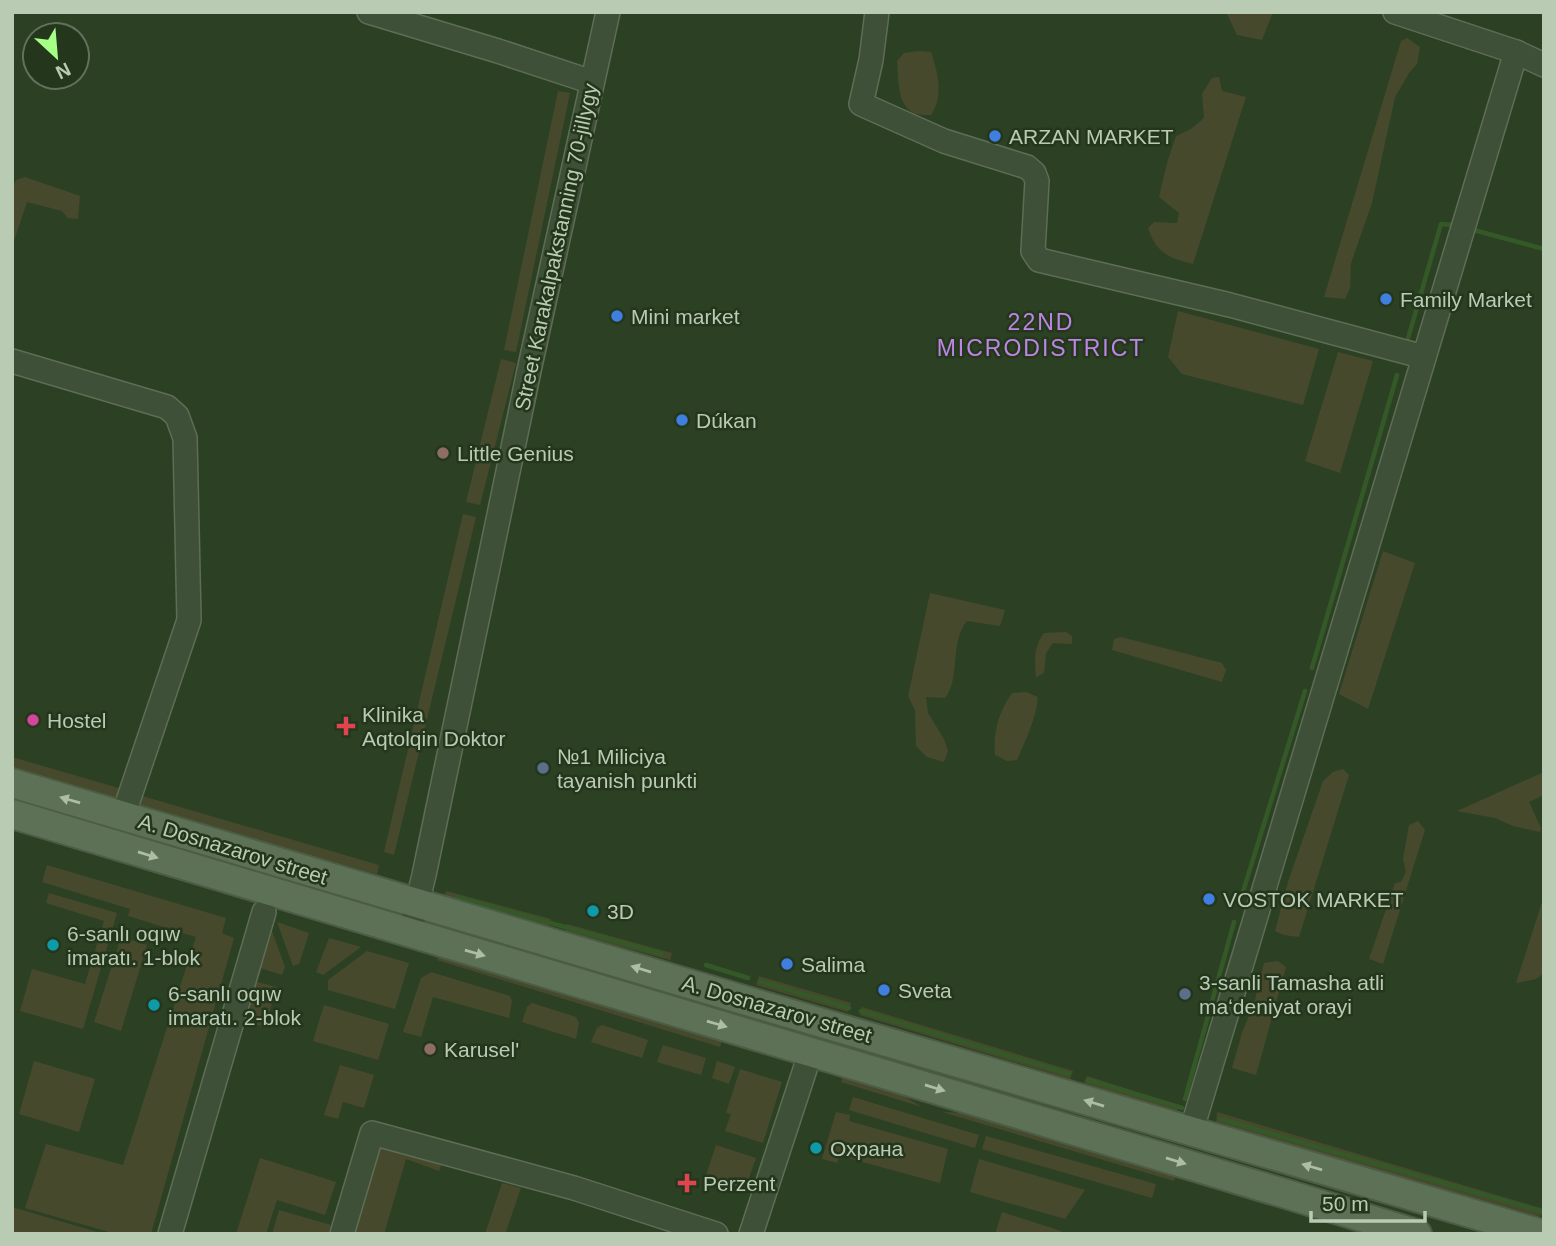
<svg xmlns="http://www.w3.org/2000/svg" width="1556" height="1246" viewBox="0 0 1556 1246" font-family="Helvetica,sans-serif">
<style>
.green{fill:#47492d}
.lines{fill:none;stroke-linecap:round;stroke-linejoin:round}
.stream{stroke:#355828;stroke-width:4.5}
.minor-casing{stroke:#5d6e55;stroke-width:26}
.major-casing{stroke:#4b5d44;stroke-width:32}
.minor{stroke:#3f5038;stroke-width:23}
.major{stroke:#5d7156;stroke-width:28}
.oneway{fill:#acbea6}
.shop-dot{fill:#3f7fe0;stroke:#24361c;stroke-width:2.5}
.education-dot{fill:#8d6e63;stroke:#24361c;stroke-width:2.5}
.hotel-dot{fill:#d1479c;stroke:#24361c;stroke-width:2.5}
.health-dot{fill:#e0444e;stroke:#24361c;stroke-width:2.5}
.service-dot{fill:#5c6f8a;stroke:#24361c;stroke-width:2.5}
.culture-dot{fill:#0f9aa8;stroke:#24361c;stroke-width:2.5}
.labels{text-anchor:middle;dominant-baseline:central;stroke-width:5;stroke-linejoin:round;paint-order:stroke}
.poi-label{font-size:21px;fill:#bacbb4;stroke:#24361c;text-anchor:start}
.street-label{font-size:21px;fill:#bacbb4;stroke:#24361c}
.neighbourhood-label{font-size:23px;letter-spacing:2px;fill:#bc86e5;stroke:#24361c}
</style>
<rect width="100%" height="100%" fill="#2c4123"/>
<g class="green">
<polygon points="1226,12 1273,12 1262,40 1237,35"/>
<polygon points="1407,38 1420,47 1417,64 1409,73 1395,97 1372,203 1351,263 1350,288 1345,299 1324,297 1401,41"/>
<path d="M918,51L931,52C938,73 944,96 931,115C926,115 918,115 914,113C896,105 899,77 897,61L904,53Z"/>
<path d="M1219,77L1222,91L1246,97L1193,264C1169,258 1156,253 1148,228L1154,222L1177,223L1179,213L1159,197L1167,163L1176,136L1191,129L1204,118L1202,94L1212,78Z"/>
<polygon points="558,91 570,93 516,352 504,350"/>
<polygon points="25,177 80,196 78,219 68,218 62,211 27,202 12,247 12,189 16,180"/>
<polygon points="1178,311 1319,349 1303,405 1182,374 1168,357"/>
<polygon points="1338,352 1373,361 1340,473 1305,461"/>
<polygon points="501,359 516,363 480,505 466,502"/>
<polygon points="463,514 476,517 394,855 384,852"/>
<polygon points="1383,551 1415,563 1368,709 1339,694"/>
<path d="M930,593L1005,610L1000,626L967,621C949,643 961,678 945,698L926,697L928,713L944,739L948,751L944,762L927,757L916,746L915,710L908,696Z"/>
<path d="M1066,632L1072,636V644L1053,643L1046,653L1044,673L1036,677C1035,659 1033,648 1044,633Z"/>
<polygon points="1121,637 1222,663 1226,670 1222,682 1112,650 1114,639"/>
<path d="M1026,692L1038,697C1036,719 1026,739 1017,760L1007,761L995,755C993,732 999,711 1012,693Z"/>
<polygon points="12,757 129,791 122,802 12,771"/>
<polygon points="1343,769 1349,775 1299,937 1284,935 1275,931 1288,882 1323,781 1333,772"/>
<polygon points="1544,772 1544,795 1529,802 1541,828 1540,832 1513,826 1495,818 1457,811"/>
<polygon points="139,795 379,865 377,874 137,805"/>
<polygon points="1418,821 1425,830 1383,964 1369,959 1395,883 1401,882 1406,872 1403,859 1409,825"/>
<polygon points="47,865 226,918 222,933 234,938 151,1234 116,1234 25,1208 46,1144 123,1165 196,937 128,916 130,909 42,882"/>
<polygon points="446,891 551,919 549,927 444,898"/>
<polygon points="49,893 117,913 83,1029 20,1011 32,969 85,984 104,921 46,903"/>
<polygon points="1544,896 1544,935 1542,943 1544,973 1536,979 1516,983"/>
<polygon points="277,922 309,933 299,964 293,966"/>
<polygon points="567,924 672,953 670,960 565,932"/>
<polygon points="272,931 285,967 282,975 260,968"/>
<polygon points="121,937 147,945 121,1031 94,1022"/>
<polygon points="329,938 361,947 323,975 316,972"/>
<polygon points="367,951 409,963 395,1009 328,990 328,980"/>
<polygon points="441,951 722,1040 720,1047 437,960"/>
<polygon points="1278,961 1286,967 1256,1075 1232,1068 1242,1033 1255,1000 1264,963"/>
<polygon points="431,972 510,996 512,1001 509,1018 433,997 421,1037 403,1032 421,978"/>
<polygon points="759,976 851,1003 848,1012 756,985"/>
<polygon points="257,982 277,987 265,1027 245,1021"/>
<polygon points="532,1003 576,1017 579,1023 576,1039 522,1022 527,1007"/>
<polygon points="324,1005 389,1024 378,1060 313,1041"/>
<polygon points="862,1007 1073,1071 1070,1079 860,1015"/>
<polygon points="602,1025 648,1040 642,1058 591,1042 597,1028"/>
<polygon points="663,1045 706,1058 701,1075 657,1062"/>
<polygon points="34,1061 95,1079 79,1132 19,1114"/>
<polygon points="717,1061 735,1067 729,1084 712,1078"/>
<polygon points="340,1065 374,1075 364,1108 343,1102 338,1119 324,1115"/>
<polygon points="740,1069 782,1082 763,1143 725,1131 731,1114 726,1113"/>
<polygon points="844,1072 882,1083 922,1107 841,1082"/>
<polygon points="1087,1076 1179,1105 1177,1112 1084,1083"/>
<polygon points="853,1097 979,1135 975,1148 849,1110"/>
<polygon points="836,1112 850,1115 849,1121 948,1149 940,1183 840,1156 837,1163 822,1159"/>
<polygon points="942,1112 989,1114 1176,1175 1174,1181"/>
<polygon points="1217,1112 1544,1209 1544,1215 1538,1216 1216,1124"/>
<polygon points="986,1136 1156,1184 1152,1198 982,1149"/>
<polygon points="383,1144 441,1165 439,1171 406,1159 384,1234 353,1234 378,1148"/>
<polygon points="716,1145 756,1158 745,1189 706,1175"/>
<polygon points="260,1158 336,1182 325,1215 277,1200 266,1234 236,1234"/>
<polygon points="979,1159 1085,1190 1065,1219 970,1192"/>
<polygon points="502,1183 521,1188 505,1234 485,1234"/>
<polygon points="12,1207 104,1234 12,1234"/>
<polygon points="279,1210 331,1225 328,1234 272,1234"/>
<polygon points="1002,1212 1061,1231 1061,1234 995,1234"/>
</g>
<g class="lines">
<g class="stream">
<polyline points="1470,229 1544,249"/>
<polyline points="1407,342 1441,224 1452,225"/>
<polyline points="1312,668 1397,375"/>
<polyline points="1242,895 1305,691"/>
<polyline points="457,897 662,954"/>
<polyline points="706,965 748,978"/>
<polyline points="760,981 849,1008"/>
<polyline points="861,1011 1069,1074"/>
<polyline points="1088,1080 1182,1108"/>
<polyline points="1185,1099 1234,922"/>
<polyline points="1220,1119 1544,1212"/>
</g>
<defs>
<g id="minor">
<polyline points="369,12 498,51 592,82"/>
<polyline points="877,12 871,60 861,104 944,141 1027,167 1034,173 1037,181 1033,251 1039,260 1230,305 1424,357"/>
<polyline points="1395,12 1516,52 1544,65"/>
<polyline points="12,361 167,407 177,416 185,438 189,620 123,816"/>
<polyline points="413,920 424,875 530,366 608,12"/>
<polyline points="1191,1132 1516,52"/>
<polyline points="170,1234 264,912"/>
<polyline points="342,1234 372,1133 574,1188 716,1234"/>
<polyline points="751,1234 811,1051"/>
</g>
<g id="major">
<polyline points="12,783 747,1001 1542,1234"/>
<path d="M12,814C480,956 950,1090 1417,1234"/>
</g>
</defs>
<use href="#minor" class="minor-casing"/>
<use href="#major" class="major-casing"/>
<use href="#minor" class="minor"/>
<use href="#major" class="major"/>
</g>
<defs><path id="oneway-solid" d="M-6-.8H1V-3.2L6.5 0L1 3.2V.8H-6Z" transform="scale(1.75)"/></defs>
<g class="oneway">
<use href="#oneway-solid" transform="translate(70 800) rotate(-164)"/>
<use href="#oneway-solid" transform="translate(148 855) rotate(17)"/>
<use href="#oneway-solid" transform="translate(475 953) rotate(16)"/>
<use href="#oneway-solid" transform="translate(641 969) rotate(-163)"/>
<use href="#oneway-solid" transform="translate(717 1024) rotate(16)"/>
<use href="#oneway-solid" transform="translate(935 1088) rotate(17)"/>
<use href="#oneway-solid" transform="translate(1094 1103) rotate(-163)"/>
<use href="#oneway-solid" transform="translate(1176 1161) rotate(17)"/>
<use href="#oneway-solid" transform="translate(1312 1167) rotate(-164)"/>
</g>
<g class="shop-dot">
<circle cx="995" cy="136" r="7"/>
<circle cx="1386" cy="299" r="7"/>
<circle cx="617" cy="316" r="7"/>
<circle cx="682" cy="420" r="7"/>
<circle cx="1209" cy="899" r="7"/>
<circle cx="787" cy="964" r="7"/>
<circle cx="884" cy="990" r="7"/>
</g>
<g class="education-dot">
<circle cx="443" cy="453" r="7"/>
<circle cx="430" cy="1049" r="7"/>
</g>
<circle class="hotel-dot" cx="33" cy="720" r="7"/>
<g class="health-dot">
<path d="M342.5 715.5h7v7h7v7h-7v7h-7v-7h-7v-7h7z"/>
<path d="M683.5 1172.5h7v7h7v7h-7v7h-7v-7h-7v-7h7z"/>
</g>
<g class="service-dot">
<circle cx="543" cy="768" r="7"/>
<circle cx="1185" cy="994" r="7"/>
</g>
<g class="culture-dot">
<circle cx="593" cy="911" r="7"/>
<circle cx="53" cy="945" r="7"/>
<circle cx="154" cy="1005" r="7"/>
<circle cx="816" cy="1148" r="7"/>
</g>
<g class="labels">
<g class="poi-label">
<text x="1009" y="136">ARZAN MARKET</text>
<text x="1400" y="299">Family Market</text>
<text x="631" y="316">Mini market</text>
<text x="696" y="420">Dúkan</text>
<text x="457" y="453">Little Genius</text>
<text x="362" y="714">Klinika<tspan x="362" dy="24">Aqtolqin Doktor</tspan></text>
<text x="47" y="720">Hostel</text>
<text x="557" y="756">№1 Miliciya<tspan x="557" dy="24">tayanish punkti</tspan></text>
<text x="1223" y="899">VOSTOK MARKET</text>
<text x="607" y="911">3D</text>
<text x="67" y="933">6-sanlı oqıw<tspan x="67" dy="24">imaratı. 1-blok</tspan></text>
<text x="801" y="964">Salima</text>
<text x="1199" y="982">3-sanli Tamasha atli<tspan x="1199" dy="24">maʻdeniyat orayi</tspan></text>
<text x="898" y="990">Sveta</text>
<text x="168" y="993">6-sanlı oqıw<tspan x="168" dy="24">imaratı. 2-blok</tspan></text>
<text x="444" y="1049">Karusel'</text>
<text x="830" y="1148">Охрана</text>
<text x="703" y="1183">Perzent</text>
</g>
<g class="street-label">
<text transform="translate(556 247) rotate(-78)">Street Karakalpakstanning 70-jillygy</text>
<text transform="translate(233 849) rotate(17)">A. Dosnazarov street</text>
<text transform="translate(777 1009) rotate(16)">A. Dosnazarov street</text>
</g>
<g class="neighbourhood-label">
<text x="1041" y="322">22ND<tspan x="1041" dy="26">MICRODISTRICT</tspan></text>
</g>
</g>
<rect width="1556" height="1246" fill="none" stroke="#bacbb4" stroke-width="28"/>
<g transform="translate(56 56) rotate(154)"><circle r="33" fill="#24361c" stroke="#607259" stroke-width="2"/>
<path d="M0-5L12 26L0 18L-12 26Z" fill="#a5fe86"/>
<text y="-10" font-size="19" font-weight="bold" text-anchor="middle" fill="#bacbb4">N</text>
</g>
<path d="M1311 1211v10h114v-10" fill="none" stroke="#bacbb4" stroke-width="3.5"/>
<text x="1322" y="1211" font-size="21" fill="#bacbb4" stroke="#24361c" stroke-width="5" paint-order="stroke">50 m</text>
</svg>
